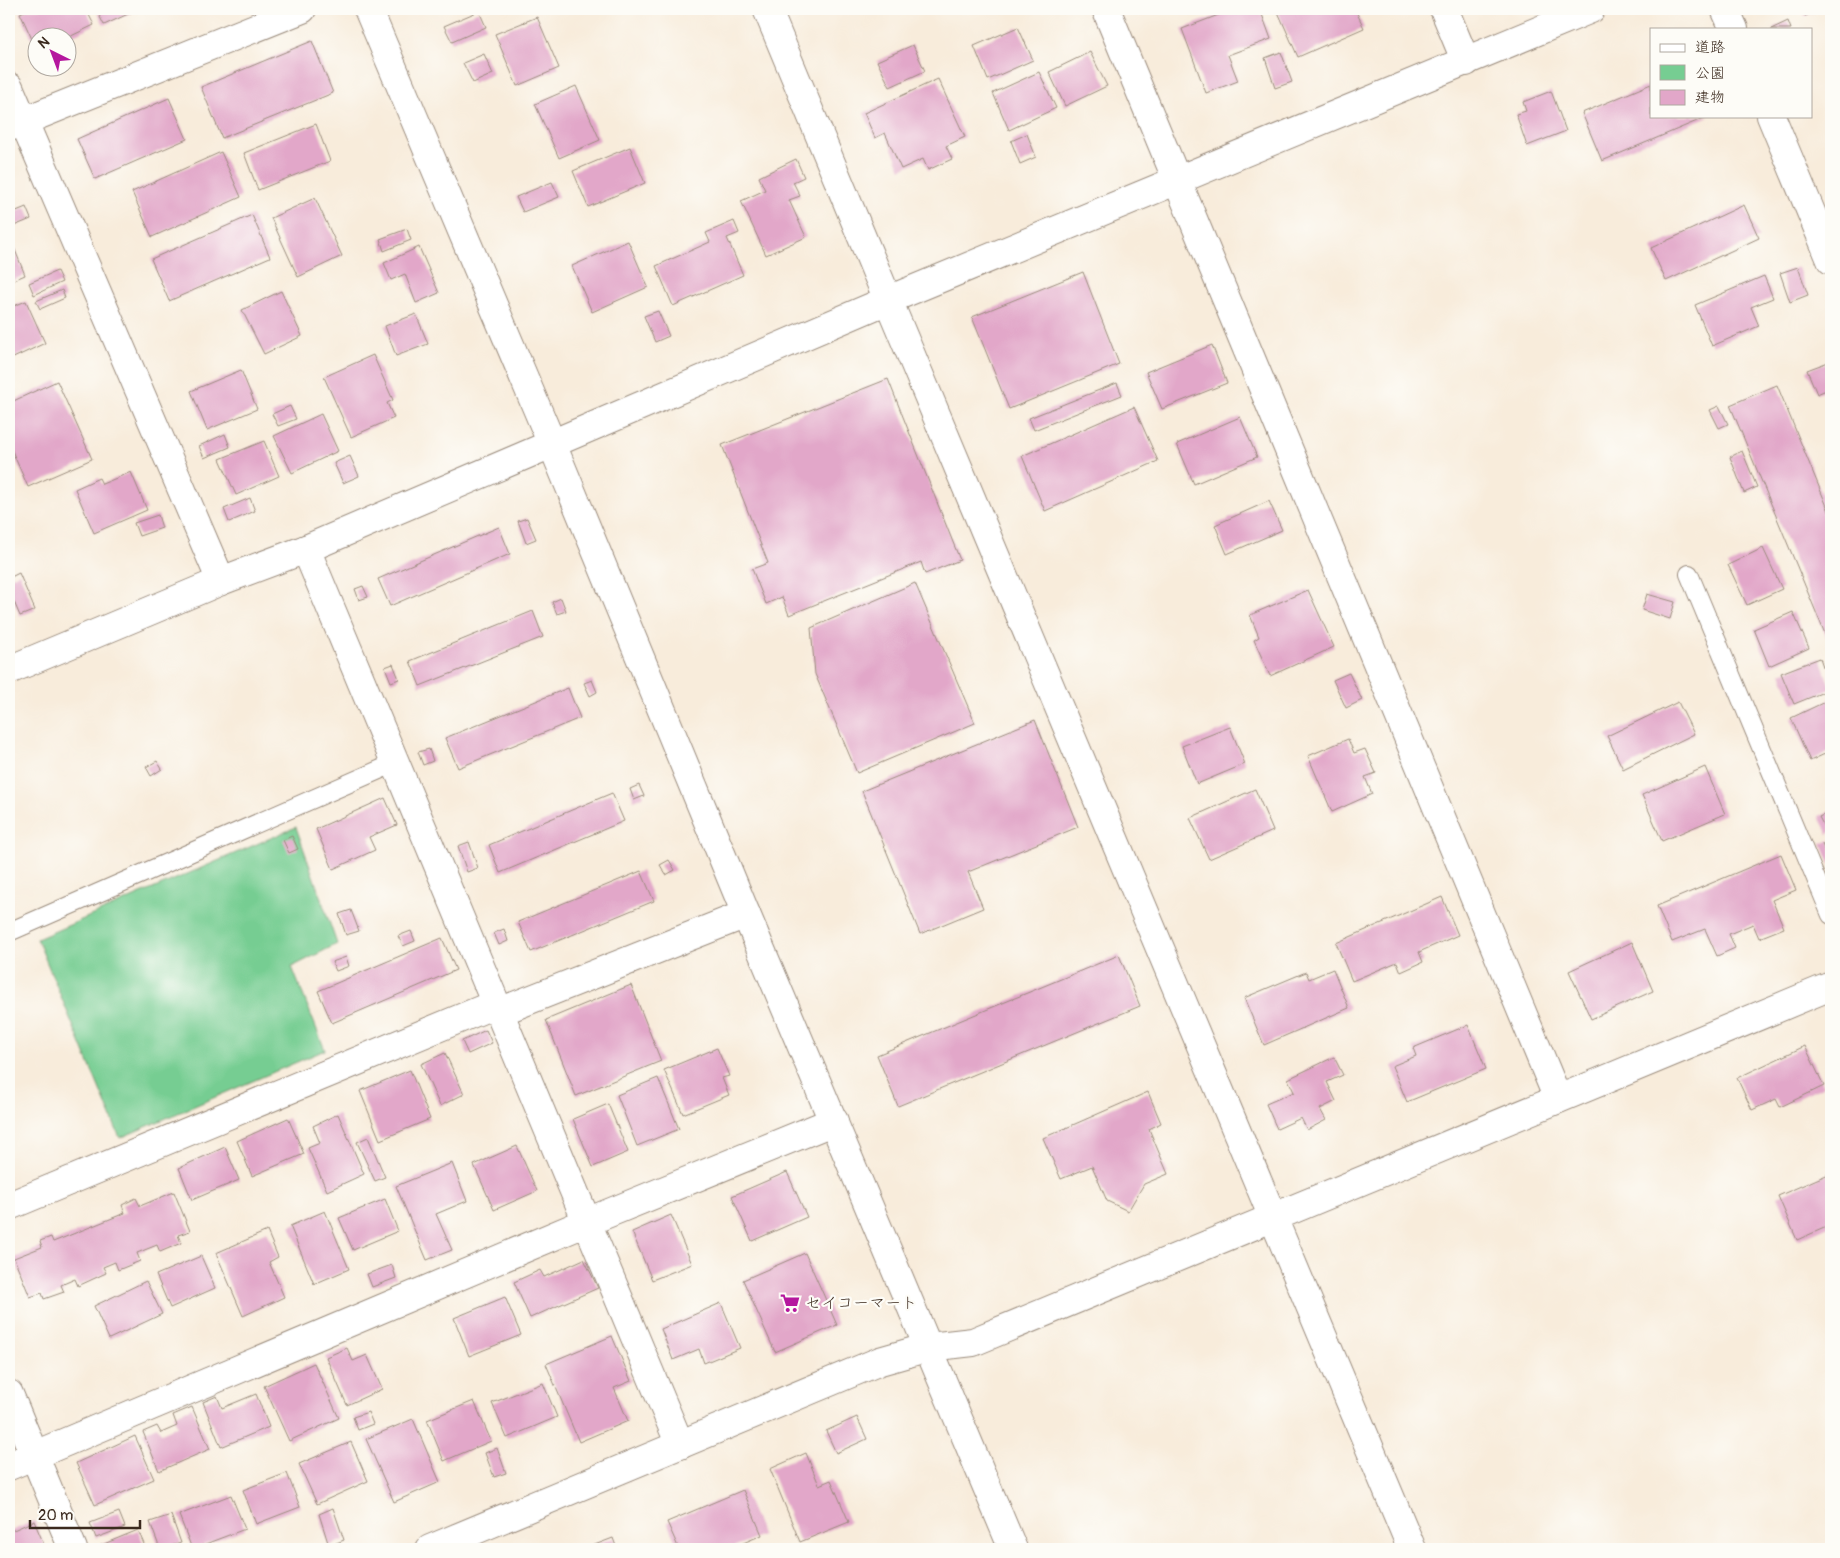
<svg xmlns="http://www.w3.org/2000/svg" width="1840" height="1558" viewBox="0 0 1840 1558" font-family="Pangolin,'Klee One',sans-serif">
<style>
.green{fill:#76cd92;stroke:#587c58}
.building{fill:#e2a7c9}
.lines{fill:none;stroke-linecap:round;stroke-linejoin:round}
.service-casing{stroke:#9a8b7c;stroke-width:20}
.minor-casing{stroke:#9a8b7c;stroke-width:30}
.tertiary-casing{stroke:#9a8b7c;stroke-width:30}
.service{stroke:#fff;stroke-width:18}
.minor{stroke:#fff;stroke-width:28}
.tertiary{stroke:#fff;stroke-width:28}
.labels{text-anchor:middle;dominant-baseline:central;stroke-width:4.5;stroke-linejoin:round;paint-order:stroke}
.poi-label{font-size:16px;fill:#3b2a1e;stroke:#fdfcf7;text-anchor:start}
</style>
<rect width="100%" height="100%" fill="#fdfcf7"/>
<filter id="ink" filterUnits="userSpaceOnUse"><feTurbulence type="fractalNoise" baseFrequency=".02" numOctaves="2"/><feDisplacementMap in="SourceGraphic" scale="10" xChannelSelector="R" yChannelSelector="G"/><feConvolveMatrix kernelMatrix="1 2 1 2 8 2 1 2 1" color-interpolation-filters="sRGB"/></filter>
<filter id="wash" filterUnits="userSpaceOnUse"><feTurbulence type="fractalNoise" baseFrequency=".0096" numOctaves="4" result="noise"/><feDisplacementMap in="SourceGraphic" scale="20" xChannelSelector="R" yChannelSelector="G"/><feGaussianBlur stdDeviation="1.12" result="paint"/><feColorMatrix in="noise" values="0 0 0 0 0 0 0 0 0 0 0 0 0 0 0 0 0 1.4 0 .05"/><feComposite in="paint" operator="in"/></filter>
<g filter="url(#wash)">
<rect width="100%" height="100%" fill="#f8ecdb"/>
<polygon class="green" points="296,827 337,944 292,967 325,1050 120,1138 37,939"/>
<g id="blocks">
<g class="building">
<polygon points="29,9 86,9 94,25 67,38 38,38 38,52 20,13"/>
<polygon points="96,9 139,9 104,25"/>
<polygon points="1234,9 1260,9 1271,39 1228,55 1238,81 1206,93 1182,29"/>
<polygon points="1287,9 1355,9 1364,28 1298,57 1278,12"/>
<polygon points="1802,9 1822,9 1805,16"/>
<polygon points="479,11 486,27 452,42 444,26"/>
<polygon points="537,17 559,68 517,86 495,34"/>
<polygon points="1788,21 1791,29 1771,29"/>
<polygon points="1018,27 1033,60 988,80 974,46"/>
<polygon points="312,41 333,93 222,138 201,87"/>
<polygon points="913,45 925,71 890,87 877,61"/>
<polygon points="1090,52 1107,86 1065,106 1049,72"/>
<polygon points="1281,52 1292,82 1275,88 1265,58"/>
<polygon points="484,54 493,74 473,83 463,63"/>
<polygon points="1039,72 1056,108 1009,130 993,93"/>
<polygon points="938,79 965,137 946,146 952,159 928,170 923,159 901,169 885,133 875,138 864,113"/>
<polygon points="1651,84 1651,116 1709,116 1602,161 1582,113"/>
<polygon points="576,86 600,140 559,158 535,104"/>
<polygon points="1551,91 1566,131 1527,146 1516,114 1526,111 1523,102"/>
<polygon points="169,98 187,139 95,179 77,139"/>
<polygon points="316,124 330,161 258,190 244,153"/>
<polygon points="1027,134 1036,157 1020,164 1011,141"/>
<polygon points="630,147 645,183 588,207 573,171"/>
<polygon points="221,152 241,197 152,237 132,192"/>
<polygon points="796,159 804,177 793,182 800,196 789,200 806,237 766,255 741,201 765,190 759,177"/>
<polygon points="552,182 559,197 523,212 516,197"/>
<polygon points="315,198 342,256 298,277 271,218"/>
<polygon points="1744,205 1759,238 1666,281 1651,248"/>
<polygon points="26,207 31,219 9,228 9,214"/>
<polygon points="252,215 270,257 169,301 151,259"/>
<polygon points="734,221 739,233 727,238 743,275 673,306 656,266 710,242 706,233"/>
<polygon points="407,229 411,240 384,251 380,239"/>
<polygon points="9,235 25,275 9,282"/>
<polygon points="628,241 648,287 592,312 572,266"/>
<polygon points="419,247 439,293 416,303 405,274 391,280 384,263"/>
<polygon points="1798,267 1808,295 1790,302 1780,273"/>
<polygon points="57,271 62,282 34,295 29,283"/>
<polygon points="1083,272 1119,364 1009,409 972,317"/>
<polygon points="1764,276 1773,298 1751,307 1759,326 1712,346 1695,305"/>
<polygon points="62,290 65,298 40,309 36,301"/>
<polygon points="281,291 302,336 264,354 242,310"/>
<polygon points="26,301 45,343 9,360 9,308"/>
<polygon points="658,311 669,336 655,342 644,316"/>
<polygon points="416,314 428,344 396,356 385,326"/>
<polygon points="1212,345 1227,383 1162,409 1146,372"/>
<polygon points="373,355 393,400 387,403 394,418 351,437 324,377"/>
<polygon points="1831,361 1831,388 1817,394 1807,370"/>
<polygon points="241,370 257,409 207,430 191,391"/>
<polygon points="888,379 960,560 925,574 921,562 789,615 782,597 766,604 752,569 768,563 722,445"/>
<polygon points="57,381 92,459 28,487 9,444 9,403"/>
<polygon points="1117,383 1122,395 1034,430 1029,418"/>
<polygon points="1777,385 1831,516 1831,639 1828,641 1730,405"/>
<polygon points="290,406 296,419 278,426 272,414"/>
<polygon points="1719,406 1728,424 1719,428 1710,410"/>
<polygon points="1134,407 1158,461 1045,511 1022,456"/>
<polygon points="321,414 338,451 292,473 274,436"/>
<polygon points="1240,417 1257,457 1194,484 1177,444"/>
<polygon points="225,434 230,447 204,458 199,446"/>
<polygon points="264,441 279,476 236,495 220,459"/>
<polygon points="1742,451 1757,487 1744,493 1730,457"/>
<polygon points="350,456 359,476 343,483 334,463"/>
<polygon points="131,472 147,510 94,533 75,489 99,478 102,484"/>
<polygon points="250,498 255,511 229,522 224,509"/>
<polygon points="1269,501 1282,530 1227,554 1215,525"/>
<polygon points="158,515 162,528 139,536 134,523"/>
<polygon points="527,518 536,539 526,543 518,521"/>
<polygon points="499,527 510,554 390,606 378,579"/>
<polygon points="1763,548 1782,589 1747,605 1728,565"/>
<polygon points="19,573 35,610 20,616 9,590 9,578"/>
<polygon points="915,583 975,723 857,773 815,674 811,628"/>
<polygon points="363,586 368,597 359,600 355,589"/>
<polygon points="1308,590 1334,647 1270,676 1254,640 1259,637 1250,615"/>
<polygon points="1647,594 1675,602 1670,619 1642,610"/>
<polygon points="561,598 566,611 557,614 552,602"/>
<polygon points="533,611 543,637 420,686 410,661"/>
<polygon points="1793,612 1809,648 1769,666 1754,629"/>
<polygon points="1820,658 1831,689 1794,704 1781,673"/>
<polygon points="393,664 399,679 391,682 385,667"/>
<polygon points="1349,673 1362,700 1346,708 1333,680"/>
<polygon points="592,680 597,692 590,696 584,683"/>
<polygon points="568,688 580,718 458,768 445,738"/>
<polygon points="1831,699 1831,751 1810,761 1791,718"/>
<polygon points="1678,702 1694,734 1623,769 1607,736"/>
<polygon points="1035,720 1078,827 968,872 983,908 920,934 862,791"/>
<polygon points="1230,727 1245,764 1197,784 1182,746"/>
<polygon points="1348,739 1354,753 1365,749 1376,773 1365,777 1372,794 1332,812 1308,756"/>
<polygon points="429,749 433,761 423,765 418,752"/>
<polygon points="157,761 162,769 151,776 146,767"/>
<polygon points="1705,767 1725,814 1662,841 1642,795"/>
<polygon points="639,785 644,796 634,800 630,789"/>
<polygon points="1255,789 1273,831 1209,859 1190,818"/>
<polygon points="612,793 624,821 500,873 489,845"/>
<polygon points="385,798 397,825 369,837 375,850 333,869 316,829"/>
<polygon points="1831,811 1831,832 1828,834 1819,817"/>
<polygon points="292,836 298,849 289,853 283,840"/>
<polygon points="1831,840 1831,866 1822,844"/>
<polygon points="469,842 478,868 467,872 458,846"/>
<polygon points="1781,854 1796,890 1772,900 1784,928 1759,938 1753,924 1729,934 1735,948 1717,956 1705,929 1672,942 1657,906"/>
<polygon points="669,860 675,870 666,875 660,865"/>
<polygon points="641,871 654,901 531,952 518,922"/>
<polygon points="1442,897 1458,935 1419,952 1423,962 1401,972 1397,962 1352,981 1336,943"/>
<polygon points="351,910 359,931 346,935 339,914"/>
<polygon points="504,929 508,941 499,945 494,933"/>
<polygon points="411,931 415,941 403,946 398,936"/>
<polygon points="442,938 456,970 332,1023 318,991"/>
<polygon points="1632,942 1653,991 1591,1019 1569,971"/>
<polygon points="1119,955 1140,1006 898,1106 877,1055"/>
<polygon points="346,957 349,966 336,971 332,962"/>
<polygon points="1333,969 1349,1008 1264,1045 1244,998 1306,972 1309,979"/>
<polygon points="631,985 661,1061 576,1096 546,1020"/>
<polygon points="1468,1025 1486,1069 1407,1102 1392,1066 1416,1056 1413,1048"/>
<polygon points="486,1030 492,1043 468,1054 462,1041"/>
<polygon points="1805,1046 1824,1086 1780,1107 1776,1099 1752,1110 1737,1078"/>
<polygon points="717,1048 729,1076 722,1078 729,1095 683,1114 664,1070"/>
<polygon points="445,1053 464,1094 440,1106 421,1064"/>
<polygon points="1334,1057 1343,1075 1327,1082 1336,1101 1320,1109 1326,1120 1307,1130 1301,1118 1277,1129 1266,1104 1294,1092 1288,1079"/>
<polygon points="410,1070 430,1119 380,1140 360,1091"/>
<polygon points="658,1078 679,1129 637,1146 617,1095"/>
<polygon points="1148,1092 1161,1123 1149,1129 1168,1174 1144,1184 1128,1211 1107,1201 1092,1166 1061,1179 1043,1138"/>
<polygon points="608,1104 628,1152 593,1167 573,1119"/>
<polygon points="338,1114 364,1174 327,1191 308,1148 320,1143 313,1126"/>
<polygon points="288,1118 304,1154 252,1176 237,1141"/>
<polygon points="368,1137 385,1177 375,1181 357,1142"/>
<polygon points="517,1146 537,1191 494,1210 474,1165"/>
<polygon points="225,1147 239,1180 192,1200 179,1168"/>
<polygon points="452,1163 467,1201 436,1214 452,1250 427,1260 396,1186"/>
<polygon points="787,1172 807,1217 752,1241 732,1196"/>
<polygon points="1831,1173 1831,1225 1797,1240 1778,1196"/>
<polygon points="174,1192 190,1231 178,1235 181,1243 160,1252 157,1245 137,1253 140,1261 118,1270 115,1262 103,1267 106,1273 78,1286 75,1279 61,1285 64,1292 44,1299 42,1293 30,1297 14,1258 42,1247 40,1241 51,1237 53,1242 125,1213 122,1205 136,1198 140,1206"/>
<polygon points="385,1199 398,1231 353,1250 339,1218"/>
<polygon points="325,1211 349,1269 314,1284 290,1226"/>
<polygon points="671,1215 692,1264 652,1280 632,1232"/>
<polygon points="267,1231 278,1257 269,1262 284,1297 243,1316 216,1253"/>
<polygon points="805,1253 837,1325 775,1352 743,1280"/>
<polygon points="201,1256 215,1288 170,1308 156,1275"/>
<polygon points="584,1259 598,1288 530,1318 514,1282 540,1270 544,1277"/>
<polygon points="392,1265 396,1278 372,1287 367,1274"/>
<polygon points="146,1281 162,1314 109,1339 94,1306"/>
<polygon points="505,1297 521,1335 469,1356 454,1318"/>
<polygon points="721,1303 740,1348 704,1363 699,1349 673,1360 661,1329"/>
<polygon points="612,1336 631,1381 614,1388 628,1421 579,1442 546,1364"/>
<polygon points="347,1348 353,1361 367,1355 382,1389 347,1405 326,1357"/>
<polygon points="314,1363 339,1418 289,1441 264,1386"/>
<polygon points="543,1383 557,1417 507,1438 492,1403"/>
<polygon points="256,1394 269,1427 221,1447 203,1402 217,1396 222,1408"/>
<polygon points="474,1401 491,1441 444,1461 427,1420"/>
<polygon points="192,1407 210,1449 159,1471 143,1432 157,1426 161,1433 177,1426 173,1415"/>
<polygon points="368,1412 373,1424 358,1430 353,1417"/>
<polygon points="857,1417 867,1439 836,1453 826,1431"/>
<polygon points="413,1419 440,1482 394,1502 366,1439"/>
<polygon points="135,1436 154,1479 95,1505 76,1463"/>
<polygon points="351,1442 368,1481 317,1504 299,1464"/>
<polygon points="497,1448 506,1473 494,1477 485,1453"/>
<polygon points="806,1453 819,1485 831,1480 849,1522 800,1542 770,1469"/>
<polygon points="287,1473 300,1507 256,1524 243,1490"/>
<polygon points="743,1490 762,1535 729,1549 679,1549 667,1522"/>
<polygon points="231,1495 245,1529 192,1549 179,1515"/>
<polygon points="333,1508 344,1540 329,1546 319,1514"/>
<polygon points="119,1512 125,1527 96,1538 90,1523"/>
<polygon points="171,1515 181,1543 160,1549 150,1522"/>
<polygon points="34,1521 46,1549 14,1549 9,1537 9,1532"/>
<polygon points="138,1530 146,1549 100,1549 99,1546"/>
<polygon points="613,1538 617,1549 584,1549"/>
</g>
</g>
</g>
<g filter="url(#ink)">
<use href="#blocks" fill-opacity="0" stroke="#9a8b7c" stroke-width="1"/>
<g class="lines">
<defs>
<g id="service">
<polyline points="1689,574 1831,915"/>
<polyline points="9,932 395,763"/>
</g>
<g id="minor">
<polyline points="767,9 888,300 1412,1549"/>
<polyline points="1106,9 1558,1099"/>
<polyline points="1444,9 1466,62"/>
<polyline points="1725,9 1734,29"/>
<polyline points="9,87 221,581"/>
<polyline points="1771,116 1831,260"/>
<polyline points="9,127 302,9"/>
<polyline points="306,549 680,1445"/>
<polyline points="9,670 221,581 306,549 888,300 1591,9"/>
<polyline points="499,1012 746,914"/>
<polyline points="9,1206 495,1004"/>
<polyline points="9,1394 73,1549"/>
<polyline points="9,1466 587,1222 834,1121"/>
<polyline points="430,1549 880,1361 929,1347 973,1342 1831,986"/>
</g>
<polyline id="tertiary" points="368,9 552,444 746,914 1013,1549"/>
</defs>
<use href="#service" class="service-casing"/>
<use href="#minor" class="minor-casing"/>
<use href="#tertiary" class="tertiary-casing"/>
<use href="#service" class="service"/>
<use href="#minor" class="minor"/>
<use href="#tertiary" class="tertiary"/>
</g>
</g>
<defs>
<symbol id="supermarket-bare" viewBox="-9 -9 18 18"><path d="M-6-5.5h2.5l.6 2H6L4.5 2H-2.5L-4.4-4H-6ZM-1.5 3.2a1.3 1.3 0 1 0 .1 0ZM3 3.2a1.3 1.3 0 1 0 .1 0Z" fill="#b5179e" stroke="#fdfcf7" stroke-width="2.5" paint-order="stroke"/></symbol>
</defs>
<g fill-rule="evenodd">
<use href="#supermarket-bare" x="776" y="1289" width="28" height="28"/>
</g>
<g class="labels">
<g class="poi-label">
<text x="805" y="1303">セイコーマート</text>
</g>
</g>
<rect width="1840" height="1558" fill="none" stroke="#fdfcf7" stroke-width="30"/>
<rect x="1650" y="28" width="162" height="90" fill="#fdfcf7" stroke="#afa8a0"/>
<rect x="1660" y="44" width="25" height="8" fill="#ffffff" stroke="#afa8a0"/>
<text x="1695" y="52" font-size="15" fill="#3b2a1e">道路</text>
<rect x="1660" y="65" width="25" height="15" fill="#76cd92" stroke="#afa8a0"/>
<text x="1695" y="78" font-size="15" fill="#3b2a1e">公園</text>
<rect x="1660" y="90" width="25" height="15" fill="#e2a7c9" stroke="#afa8a0"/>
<text x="1695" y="102" font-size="15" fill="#3b2a1e">建物</text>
<g transform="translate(52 52) rotate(318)"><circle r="24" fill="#fdfcf7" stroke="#afa8a0"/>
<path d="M0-4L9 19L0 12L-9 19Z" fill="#b5179e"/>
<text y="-8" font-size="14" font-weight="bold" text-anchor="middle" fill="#3b2a1e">N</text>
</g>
<path d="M30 1520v8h110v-8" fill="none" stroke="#3b2a1e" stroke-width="2.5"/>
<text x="38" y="1520" font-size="15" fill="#3b2a1e" stroke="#fdfcf7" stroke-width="4" paint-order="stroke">20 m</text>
</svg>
